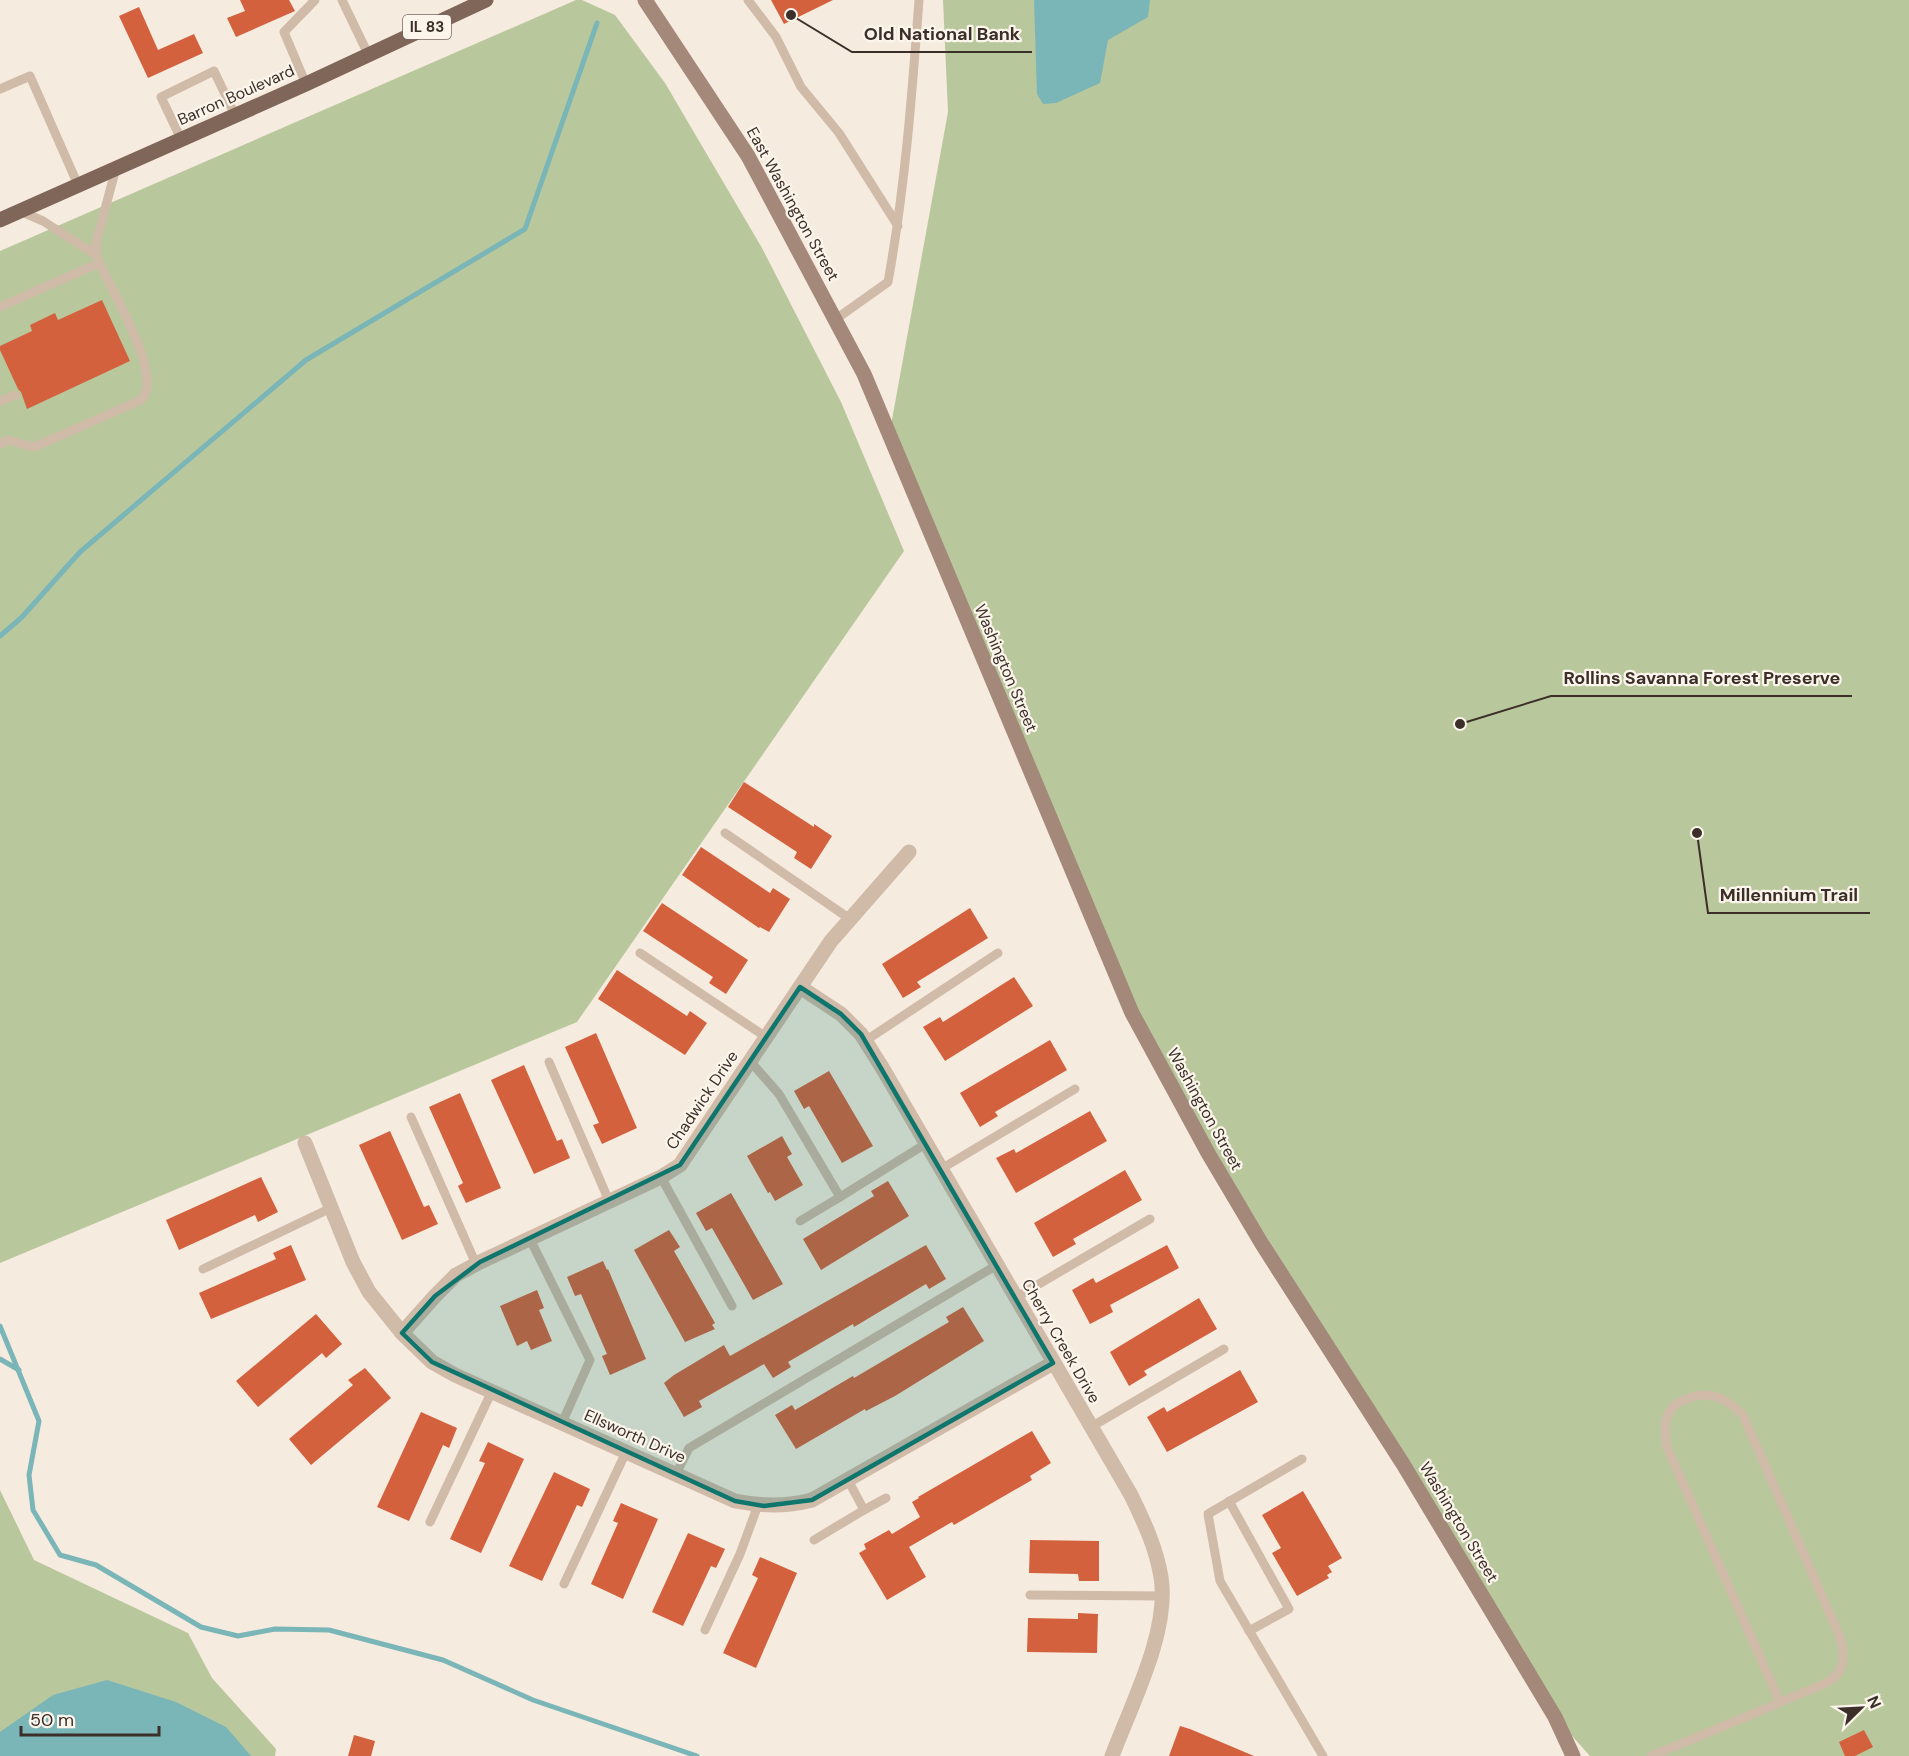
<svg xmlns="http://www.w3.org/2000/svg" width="1909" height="1756" viewBox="0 0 1909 1756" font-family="'DM Sans',sans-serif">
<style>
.green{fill:#b9c79c}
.water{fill:#7ab5b7}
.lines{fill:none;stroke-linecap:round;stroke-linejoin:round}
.stream{stroke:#7ab5b7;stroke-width:5}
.building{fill:#d4613e}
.lane{stroke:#d0baa8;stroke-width:9}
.street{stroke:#d0baa8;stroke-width:15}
.secondary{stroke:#a48879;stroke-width:15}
.primary{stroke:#806559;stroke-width:15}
.marked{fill:#0f766e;fill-opacity:0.2;stroke:#0f766e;stroke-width:4.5;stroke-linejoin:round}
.labels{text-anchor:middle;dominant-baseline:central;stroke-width:4.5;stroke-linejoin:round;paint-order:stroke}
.shield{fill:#fcf5ec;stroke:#766a64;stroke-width:1.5}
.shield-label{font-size:15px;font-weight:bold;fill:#3c2f29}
.street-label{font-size:16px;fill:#3c2f29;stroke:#fcf5ec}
.leader{fill:none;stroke:#3c2f29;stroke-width:2}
.callout-dot{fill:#3c2f29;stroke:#fcf5ec;stroke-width:2}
.callout-label{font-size:18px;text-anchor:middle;font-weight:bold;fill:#3c2f29;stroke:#fcf5ec;stroke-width:4.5;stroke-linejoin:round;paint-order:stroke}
</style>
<rect width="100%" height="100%" fill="#f6ebdf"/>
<g class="green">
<polygon points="576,0 582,0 615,15 665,83 762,248 841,402 904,551 577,1022 0,1263 0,251"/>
<polygon points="943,0 1909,0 1909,1756 1590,1756 1555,1717 1132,1013 889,436 948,112"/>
<polygon points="0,1490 34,1560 188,1633 212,1678 276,1749 275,1756 0,1756"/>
</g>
<g class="water">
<polygon points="1034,0 1150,0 1148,17 1108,40 1100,83 1056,103 1043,104 1037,94"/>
<polygon points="107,1680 176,1702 226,1727 251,1756 0,1756 0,1732 53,1695"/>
</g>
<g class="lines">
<g class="stream">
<polyline points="0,636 22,617 80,552 306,360 525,229 597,23"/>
<polyline points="0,1326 39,1421 29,1475 33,1510 60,1555 96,1565 201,1627 238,1636 275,1629 329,1630 443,1660 533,1700 697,1756"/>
<polyline points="0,1359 19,1370"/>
</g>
</g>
<g class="building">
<polygon points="240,0 289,0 295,11 236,37 227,18 245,11"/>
<polygon points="771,0 833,0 784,24"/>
<polygon points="139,7 158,50 194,34 203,53 148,78 119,16"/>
<polygon points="102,300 130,361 27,409 21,392 18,389 0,350 0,346 32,331 30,325 55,313 58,320"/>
<polygon points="744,782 814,827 814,824 832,836 811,869 794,858 797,852 728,807"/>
<polygon points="701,847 770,893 773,888 790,899 769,932 760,927 759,928 682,875"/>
<polygon points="662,903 748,960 726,994 709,983 713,977 643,931"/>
<polygon points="970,908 988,938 917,982 921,987 903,998 882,964"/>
<polygon points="617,970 687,1016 690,1011 707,1023 685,1055 598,999"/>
<polygon points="1014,977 1033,1006 945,1061 923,1027 940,1017 943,1022"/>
<polygon points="596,1033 637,1128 602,1144 593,1125 599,1123 565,1047"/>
<polygon points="1050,1040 1067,1070 995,1112 998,1116 980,1127 960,1093"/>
<polygon points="524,1065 557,1141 562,1139 570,1158 534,1174 491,1080"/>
<polygon points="829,1071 873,1146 842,1163 809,1106 804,1109 794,1091"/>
<polygon points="460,1093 501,1188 466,1203 458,1186 463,1183 429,1107"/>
<polygon points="1090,1111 1107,1141 1016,1193 996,1158 1014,1149 1016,1153"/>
<polygon points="390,1131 424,1207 429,1205 438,1224 402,1240 359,1145"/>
<polygon points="782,1136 792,1154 787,1157 803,1185 775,1201 770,1192 768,1193 747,1156"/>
<polygon points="1125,1170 1142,1200 1073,1239 1076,1244 1053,1257 1034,1223"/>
<polygon points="261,1177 278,1212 258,1222 255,1215 179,1250 166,1220"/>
<polygon points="888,1181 909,1216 821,1270 803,1239 874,1196 871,1191"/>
<polygon points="731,1193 783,1284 753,1300 712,1228 706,1231 696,1213"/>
<polygon points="669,1230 680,1247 674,1251 715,1323 712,1325 715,1329 685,1342 634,1250"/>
<polygon points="291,1245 306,1280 211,1319 199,1293 276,1259 273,1253"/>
<polygon points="926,1245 946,1279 929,1289 926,1284 854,1327 853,1324 788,1362 791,1367 773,1378 764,1364 699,1401 702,1407 684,1417 664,1383 674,1375 724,1345 730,1356"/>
<polygon points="1167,1245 1179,1268 1110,1305 1113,1312 1090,1324 1072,1290 1093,1278 1096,1283"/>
<polygon points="603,1261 607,1270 608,1269 646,1359 610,1375 602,1356 607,1354 581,1294 575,1296 567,1277"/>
<polygon points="537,1290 544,1308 539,1310 552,1341 531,1350 527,1341 517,1346 500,1306"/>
<polygon points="1199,1298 1217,1329 1144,1371 1147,1375 1129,1386 1110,1352"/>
<polygon points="963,1307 984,1341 895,1396 866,1411 865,1409 796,1449 775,1415 792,1405 795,1410 853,1376 854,1378 949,1322 946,1317"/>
<polygon points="316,1314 342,1344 326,1358 322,1353 258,1407 236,1381"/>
<polygon points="365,1368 391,1398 311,1465 289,1439 353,1385 348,1380"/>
<polygon points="1240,1370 1258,1402 1167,1452 1147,1417 1164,1407 1167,1412"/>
<polygon points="421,1412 457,1428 449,1448 443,1445 409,1521 377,1507"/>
<polygon points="1032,1431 1051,1463 1030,1476 1032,1480 954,1525 952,1522 909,1547 926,1577 887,1600 859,1553 866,1549 864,1544 889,1530 892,1534 920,1517 912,1502 919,1498 918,1497"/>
<polygon points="488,1442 524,1459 481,1553 450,1539 485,1463 479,1461"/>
<polygon points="554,1472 590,1489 582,1507 577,1505 542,1581 509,1566"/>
<polygon points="1303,1491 1342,1558 1328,1566 1332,1572 1327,1575 1329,1578 1297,1596 1272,1553 1281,1548 1262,1515"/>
<polygon points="621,1503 658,1519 623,1599 591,1584 618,1523 613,1521"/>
<polygon points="688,1533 725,1549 716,1568 711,1566 683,1626 652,1612"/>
<polygon points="1030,1540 1099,1541 1099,1581 1079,1581 1078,1574 1029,1573"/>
<polygon points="760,1557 797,1573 756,1668 723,1653 758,1578 752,1575"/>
<polygon points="1078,1613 1098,1614 1097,1653 1027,1652 1028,1618 1078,1619"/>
<polygon points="1180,1726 1190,1729 1254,1756 1169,1756"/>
<polygon points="1864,1730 1873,1747 1855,1756 1845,1756 1839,1742"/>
<polygon points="354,1735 375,1741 371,1756 348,1756"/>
</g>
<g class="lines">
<g class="lane">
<polyline points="342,0 368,54"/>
<polyline points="748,0 776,37 801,87 839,133 898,226"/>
<polyline points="306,84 284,32 315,0"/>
<polyline points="0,89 30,76 78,185"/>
<polyline points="181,139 161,97 214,71 235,115"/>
<polyline points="20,211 43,221 96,255"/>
<polyline points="0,307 99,263"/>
<path d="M836,319L888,282C905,188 912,95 919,0"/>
<polyline points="0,401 15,395"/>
<path d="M0,444L8,440L34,447L141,400C166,376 107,284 96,255V243L116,168"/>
<polyline points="725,833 850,919"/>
<polyline points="640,953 766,1037"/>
<polyline points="865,1041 998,953"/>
<polyline points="750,1061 779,1094 840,1197 927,1143"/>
<polyline points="549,1062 609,1201"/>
<polyline points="411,1117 476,1264"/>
<polyline points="941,1169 1075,1089"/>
<polyline points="661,1177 732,1306"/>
<polyline points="800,1221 840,1197"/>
<polyline points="530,1239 590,1360 562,1423"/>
<polyline points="203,1269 331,1208"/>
<polyline points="1015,1298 1150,1219"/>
<polyline points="1091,1427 1224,1349"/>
<polyline points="1302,1459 1208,1514 1220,1581 1323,1756"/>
<polyline points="676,1474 689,1448 997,1265"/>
<polyline points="1229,1501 1289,1609 1249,1631"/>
<polyline points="864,1510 886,1498"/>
<polyline points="430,1522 492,1391"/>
<polyline points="814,1540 864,1510 848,1480"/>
<polyline points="564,1584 626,1452"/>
<polyline points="1030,1595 1162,1596"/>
<polyline points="705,1630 740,1554 758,1505"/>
<path d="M1651,1756C1700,1736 1749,1716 1797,1695C1809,1690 1830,1684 1838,1673C1846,1663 1843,1648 1840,1637L1743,1415C1727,1399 1712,1390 1689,1398C1664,1406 1663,1423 1667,1447L1780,1702"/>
</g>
<g class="street">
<path d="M800,987L841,1014L861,1034L883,1069L1131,1495C1144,1522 1156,1547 1161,1577C1170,1631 1131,1705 1112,1756"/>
<path d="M305,1143L353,1262L369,1292L402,1333L432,1362L455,1375L735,1501C762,1506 785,1507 812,1500L1053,1363"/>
<polyline points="402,1333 435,1296 456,1275 480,1262 661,1177 680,1165 831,941 909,852"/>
</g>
<polyline class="secondary" points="645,0 748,156 864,374 1132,1013 1208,1153 1262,1244 1403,1464 1555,1717 1573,1756"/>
<polyline class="primary" points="0,220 306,84 486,0"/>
</g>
<path class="marked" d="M800,987L841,1014L861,1034L1053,1363L812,1500L764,1506L735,1501L432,1362L402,1333L435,1296L480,1262L680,1165Z"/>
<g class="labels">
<rect class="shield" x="403" y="15" width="48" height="24" rx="4.5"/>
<g class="shield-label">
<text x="427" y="27">IL 83</text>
</g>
<g class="street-label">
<text transform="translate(236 95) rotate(-24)">Barron Boulevard</text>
<text transform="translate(793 204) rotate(61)">East Washington Street</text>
<text transform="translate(1006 668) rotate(67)">Washington Street</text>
<text transform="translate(702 1100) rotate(-56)">Chadwick Drive</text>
<text transform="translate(1205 1109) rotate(61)">Washington Street</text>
<text transform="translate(1061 1341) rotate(60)">Cherry Creek Drive</text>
<text transform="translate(635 1436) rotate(24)">Ellsworth Drive</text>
<text transform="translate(1459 1522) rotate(59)">Washington Street</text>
</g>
</g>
<path class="leader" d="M791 15L852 52H1032M1460 724L1551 696H1852M1697 833L1708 913H1870"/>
<g class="callout-dot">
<circle cx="791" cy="15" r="6"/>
<circle cx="1460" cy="724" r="6"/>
<circle cx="1697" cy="833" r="6"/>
</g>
<g class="callout-label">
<text x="942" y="40">Old National Bank</text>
<text x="1702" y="684">Rollins Savanna Forest Preserve</text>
<text x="1789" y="901">Millennium Trail</text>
</g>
<g transform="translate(1861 1708) rotate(66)" stroke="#fcf5ec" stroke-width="4.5" paint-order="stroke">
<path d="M0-4.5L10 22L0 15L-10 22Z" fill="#3c2f29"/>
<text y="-9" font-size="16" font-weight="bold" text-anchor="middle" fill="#3c2f29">N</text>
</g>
<path d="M21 1726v9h138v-9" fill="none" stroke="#3c2f29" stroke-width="3"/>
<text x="30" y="1726" font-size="18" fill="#3c2f29" stroke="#fcf5ec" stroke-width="4.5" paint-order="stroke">50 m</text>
</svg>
